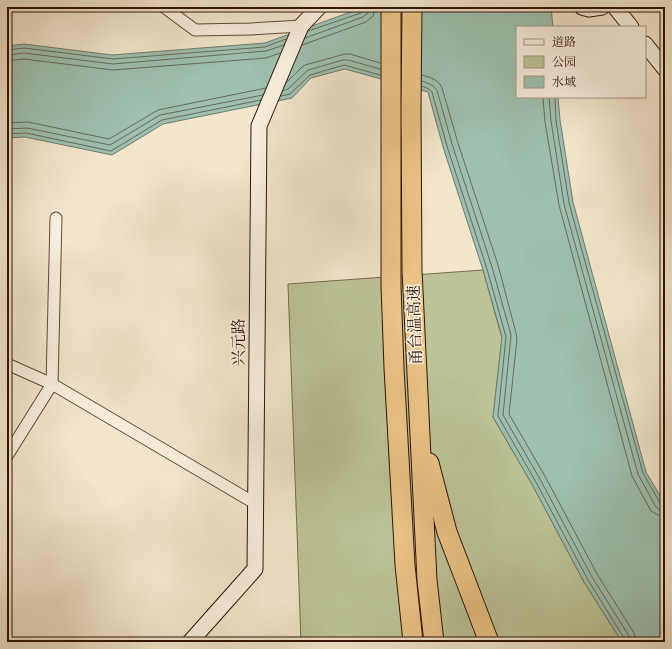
<svg xmlns="http://www.w3.org/2000/svg" width="672" height="649" viewBox="0 0 672 649" font-family="'IM FELL DW Pica','Noto Serif SC',serif">
<style>
.green{fill:#bcc497;stroke:#776b4e}
.water{fill:#9dc0b0;stroke:#727a6c}
.lines{fill:none;stroke-linecap:round;stroke-linejoin:round}
.shore{stroke:#68695a;stroke-width:1}
.street-casing{stroke:#624737;stroke-width:13}
.secondary-casing{stroke:#321205;stroke-width:17}
.highway-casing{stroke:#321205;stroke-width:21}
.street{stroke:#f7efde;stroke-width:11}
.secondary{stroke:#f7efde;stroke-width:15}
.highway{stroke:#e9c386;stroke-width:19}
.labels{text-anchor:middle;dominant-baseline:central;stroke-width:3;stroke-linejoin:round;paint-order:stroke}
.street-label{font-size:16px;fill:#321205;stroke:#f7efde}
</style>
<rect width="100%" height="100%" fill="#f2e6cc"/>
<filter id="stains"><feTurbulence type="fractalNoise" baseFrequency=".005" numOctaves="4"/><feColorMatrix values="0 0 0 0 .2 0 0 0 0 .09 0 0 0 0 .02 0 0 0 .5 -.17"/></filter>
<radialGradient id="worn" r=".72"><stop offset=".6" stop-color="#630" stop-opacity="0"/><stop offset="1" stop-color="#630" stop-opacity=".3"/></radialGradient>
<polygon class="green" points="483,270 502,338 493,417 533,486 584,582 622,642 301,642 288,284"/>
<polygon class="water" points="362,7 551,7 553,27 517,27 517,97 558,97 560,120 573,202 646,472 665,504 665,642 622,642 584,582 533,486 493,417 502,337 483,270 443,147 428,92 345,69 311,78 292,98 163,124 112,155 25,137 7,138 7,46 24,44 112,55 265,43 359,9"/>
<g class="lines">
<g class="shore">
<polyline points="308,31 361,13 363,10 364,7"/>
<polyline points="305,38 363,17 368,13 369,7"/>
<polyline points="302,45 366,22 373,16 375,7"/>
<polyline points="7,50 24,48 113,59 265,47 286,39"/>
<polyline points="7,55 24,53 113,64 266,51 284,45"/>
<polyline points="7,61 24,59 113,70 266,58 280,53"/>
<path d="M422,75C431,78 438,79 442,88L458,143L498,265L516,333L517,339L509,414L546,478L597,574L634,633L636,642"/>
<polyline points="422,81 432,85 437,90 452,144 492,267 511,335 503,415 541,481 592,577 629,636 630,642"/>
<polyline points="287,82 301,68 305,65 345,54 350,54 380,63"/>
<polyline points="422,86 429,89 432,92 447,146 487,269 506,337 498,416 537,484 588,580 624,638 625,642"/>
<polyline points="283,91 288,89 308,70 343,60 348,60 380,69"/>
<polyline points="281,96 290,94 310,75 344,65 380,75"/>
<polyline points="543,97 545,122 559,205 632,476 651,511 658,515 665,517"/>
<polyline points="549,97 551,121 564,204 638,474 656,507 660,510 665,511"/>
<polyline points="555,97 556,121 569,203 643,473 660,503 662,505 665,506"/>
<polyline points="7,123 28,122 109,139 158,110 266,88"/>
<polyline points="7,129 27,128 110,145 160,115 263,95"/>
<polyline points="7,134 26,133 111,151 162,120 261,100"/>
</g>
<defs>
<g id="street">
<polyline points="164,7 195,30 250,29 301,26"/>
<polyline points="7,364 52,384 256,504"/>
<polyline points="7,456 52,384 56,218"/>
</g>
<g id="secondary">
<polyline points="582,7 589,9 602,7"/>
<polyline points="615,7 631,27"/>
<polyline points="645,44 665,69"/>
<polyline points="190,642 255,569 259,126 301,26 319,7"/>
</g>
<g id="highway">
<polyline points="391,7 391,286 394,368 405,565 413,642"/>
<polyline points="412,7 411,109 412,270 427,580 434,642"/>
<polyline points="429,463 447,532 489,642"/>
</g>
</defs>
<use href="#street" class="street-casing"/>
<use href="#secondary" class="secondary-casing"/>
<use href="#highway" class="highway-casing"/>
<use href="#street" class="street"/>
<use href="#secondary" class="secondary"/>
<use href="#highway" class="highway"/>
</g>
<g class="labels">
<g class="street-label">
<text transform="translate(415 325) rotate(-92)">甬台温高速</text>
<text transform="translate(239 342) rotate(-90)">兴元路</text>
</g>
</g>
<rect width="672" height="649" fill="none" stroke="#f2e6cc" stroke-width="24"/>
<rect x="8" y="8" width="656" height="633" fill="none" stroke="#321205" stroke-width="2"/>
<rect x="12" y="12" width="648" height="625" fill="none" stroke="#321205"/>
<rect x="516" y="26" width="130" height="72" fill="#f7efde" stroke="#a89787"/>
<rect x="524" y="39" width="20" height="6" fill="#f7efde" stroke="#a89787"/>
<text x="552" y="46" font-size="12" fill="#321205">道路</text>
<rect x="524" y="56" width="20" height="12" fill="#bcc497" stroke="#a89787"/>
<text x="552" y="66" font-size="12" fill="#321205">公园</text>
<rect x="524" y="76" width="20" height="12" fill="#9dc0b0" stroke="#a89787"/>
<text x="552" y="86" font-size="12" fill="#321205">水域</text>
<rect width="100%" height="100%" filter="url(#stains)"/>
<rect width="100%" height="100%" fill="url(#worn)"/>
</svg>
